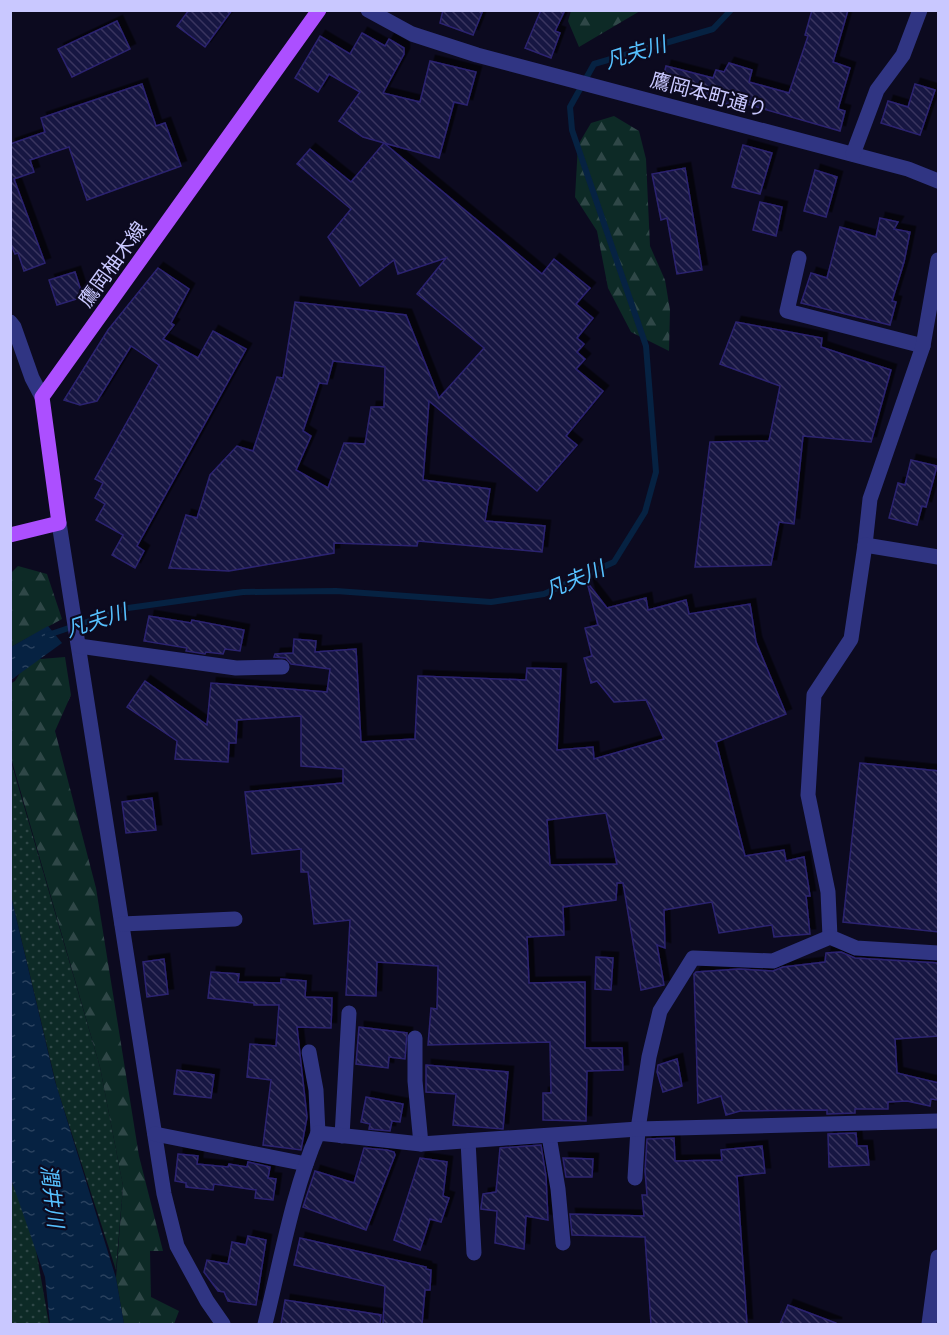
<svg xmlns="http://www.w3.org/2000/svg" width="949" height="1335" viewBox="0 0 949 1335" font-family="Ubuntu,'Noto Sans JP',sans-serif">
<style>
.grass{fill:url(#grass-dots)}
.forest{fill:url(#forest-firs)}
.water{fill:url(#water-ripples)}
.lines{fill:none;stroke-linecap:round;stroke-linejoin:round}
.stream{stroke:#062242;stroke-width:6}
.building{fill:url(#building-back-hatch);stroke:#2c2470;stroke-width:1.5;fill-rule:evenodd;filter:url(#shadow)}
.minor{stroke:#303583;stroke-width:15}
.major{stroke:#ac4fff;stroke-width:15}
.labels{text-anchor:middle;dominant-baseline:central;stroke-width:4.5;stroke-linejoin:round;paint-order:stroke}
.street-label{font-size:20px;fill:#c9c8ff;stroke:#0c0a1f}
.water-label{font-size:21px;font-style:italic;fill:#56c1ff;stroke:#0c0a1f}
</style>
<defs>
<pattern id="grass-dots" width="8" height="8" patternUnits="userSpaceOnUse" patternTransform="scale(1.5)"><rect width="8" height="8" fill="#0d2a26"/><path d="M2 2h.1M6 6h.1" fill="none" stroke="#2f4747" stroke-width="1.8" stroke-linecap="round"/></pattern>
<pattern id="forest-firs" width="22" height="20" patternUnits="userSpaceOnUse" patternTransform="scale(1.5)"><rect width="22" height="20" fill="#0d2a26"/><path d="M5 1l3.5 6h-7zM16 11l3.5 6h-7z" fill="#2f4747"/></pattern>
<pattern id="water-ripples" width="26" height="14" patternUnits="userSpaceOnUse" patternTransform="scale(1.5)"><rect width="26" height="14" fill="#062242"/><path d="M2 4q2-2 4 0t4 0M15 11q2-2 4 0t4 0" fill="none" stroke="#29415e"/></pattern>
<pattern id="building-back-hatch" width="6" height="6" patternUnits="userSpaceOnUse" patternTransform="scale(1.5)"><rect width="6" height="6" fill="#191442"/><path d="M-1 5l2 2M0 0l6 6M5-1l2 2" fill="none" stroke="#39355e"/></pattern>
<filter id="shadow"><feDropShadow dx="5.5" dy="-5.5" stdDeviation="0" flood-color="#0009"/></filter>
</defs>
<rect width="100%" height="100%" fill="#0c0a1f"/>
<g class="grass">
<polygon points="10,758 100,1067 123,1186 116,1270 57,1088 11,896"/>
<polygon points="10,1179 31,1221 49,1324 11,1324"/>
</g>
<g class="forest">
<polygon points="571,11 571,10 640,11 579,47 568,21"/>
<polygon points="614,116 639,131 646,159 650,246 665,280 670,310 669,351 631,332 608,288 597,231 575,197 578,145 591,123"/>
<polygon points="18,566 47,574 62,619 11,647 11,573"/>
<polygon points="65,657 71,695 55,731 96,888 139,1156 163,1251 150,1251 151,1297 179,1311 174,1324 124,1324 116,1278 123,1186 100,1067 11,758 10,684 15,681 28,660"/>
</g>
<g class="water">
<polygon points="48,626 62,643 11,680 11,647"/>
<polygon points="11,896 55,1081 116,1278 124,1324 50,1324 45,1277 11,1179"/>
</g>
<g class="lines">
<polyline class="stream" points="48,635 128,608 243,592 336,591 491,602 544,594 614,562 645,512 656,472 646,346 572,130 570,107 594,64 713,29 731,10"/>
</g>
<g class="building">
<polygon points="189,10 232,10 205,47 177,26"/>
<polygon points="443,10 483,10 473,35 440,23"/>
<polygon points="541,10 565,10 555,31 560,33 551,58 525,48"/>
<polygon points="812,10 848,10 833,62 850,68 838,109 845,111 840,131 743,103 741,108 661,86 666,66 713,78 716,70 724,72 729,63 752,70 749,82 789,93 808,36 805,35"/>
<polygon points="117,21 130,49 72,77 58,49"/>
<path d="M362,33L385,46L389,39L404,48V54L383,93L420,102L430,61L476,72L467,105L454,102L439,158L384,143L542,274L554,259L590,288L576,304L593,318L577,338L584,344L577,352L585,359L576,369L603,391L566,436L577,445L537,491L429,401L423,480L490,489L485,521L545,526L542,552L418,541L417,546L334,543V553L229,571L169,568L186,515L197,518L210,475L237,446L253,451L277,377L283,378L295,302L406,315L439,398L484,348L417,294L446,258L398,274L394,260L360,286L328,237L351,209L297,164L310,149L351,182L384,143L363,137L339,121L360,92L329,74L318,92L295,78L320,36L350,54ZM333,361L385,367L384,407H371L365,444L344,443L328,488L296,470L311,436L303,431L319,383L327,384Z"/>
<polygon points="142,84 156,126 165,123 181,166 87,200 69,147 30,160 34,172 14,179 45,263 24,271 18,253 15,254 10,242 10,144 45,132 41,118"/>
<polygon points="915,84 935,90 920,135 881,123 888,101 908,107"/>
<polygon points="743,145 772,153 760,194 732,187"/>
<polygon points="685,168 702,270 677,274 667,218 661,220 652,174"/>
<polygon points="815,170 837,177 826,217 804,211"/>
<polygon points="760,202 782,207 776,236 753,230"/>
<polygon points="880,218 898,222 894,229 910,232 904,262 892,301 896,302 890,325 801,303 811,273 827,278 840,227 876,237"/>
<polygon points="158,268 189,289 171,323 174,325 163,339 198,358 213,331 246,349 137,546 144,551 135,568 112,555 123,535 96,520 105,504 95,498 103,483 95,479 159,365 131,346 97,401 80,405 64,400 108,330"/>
<polygon points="75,272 83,297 57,305 49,280"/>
<polygon points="736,322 822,338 821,347 891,370 871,442 803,436 794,524 779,522 771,565 695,567 710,442 769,441 780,386 720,364"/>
<polygon points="911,460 937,466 926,507 922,506 917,525 889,518 898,483 905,485"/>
<path d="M587,582L607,608L646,598L648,610L686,600L689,614L750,604L756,642L786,714L716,742L745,856L784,850L786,861L804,857L810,896H806L810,934L774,937L772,925L719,933L712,902L664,910L665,948L657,945L664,985L641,990L623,883H617L616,900L563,907L564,935L527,937L529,983L585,982V1048H622L623,1070L587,1071L586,1121L543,1120V1093H551L550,1042L428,1045L431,1008L437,1009L438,966L377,962L376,996L346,995L350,920L314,924L308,872H301V849L252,854L245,792L343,783V769L301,766V716L237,720L236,743H229L228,762L175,759L177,741L127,707L145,681L207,725L211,683L327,692L330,669L291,664L286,658L274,657L275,654L293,653L294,639L316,641L315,652L356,649L361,742L415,739L418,676L526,680L527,668L561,669L557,750L593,747L594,759L664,739L646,700L614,702L597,681L591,683L584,658L592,656L585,628L598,625ZM606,813L617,864L550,865L547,820Z"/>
<polygon points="149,616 191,623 192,620 244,630 240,651 225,649 223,654 206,652 205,654 186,651 187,648 144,641"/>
<polygon points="860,763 939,771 939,932 843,922"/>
<polygon points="152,798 156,830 126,833 122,802"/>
<polygon points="841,952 855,958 939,963 939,1036 895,1039 897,1073 939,1083 939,1100 931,1099 930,1106 907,1101 888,1102 888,1109 855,1109 855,1113 827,1114 827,1110 740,1111 726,1115 721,1096 698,1103 694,974 696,972 739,969 773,971 783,967 825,962 826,953"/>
<polygon points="596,957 613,958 611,990 595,989"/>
<polygon points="164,959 168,994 147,997 143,962"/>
<polygon points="211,972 239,974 238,982 281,983 281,979 306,981 305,997 332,998 331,1028 297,1027 307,1117 301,1150 263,1145 271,1080 247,1077 250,1044 276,1046 279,1005 254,1005 254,1003 208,998"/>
<polygon points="359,1027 407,1033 405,1059 389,1057 388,1068 356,1064"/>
<polygon points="677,1059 682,1086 663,1092 657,1072 658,1065"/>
<polygon points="426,1065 508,1072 503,1129 453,1125 456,1094 426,1092"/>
<polygon points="177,1070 214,1075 211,1098 174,1094"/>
<polygon points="366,1097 403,1104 400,1122 392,1121 390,1131 369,1129 370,1124 361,1122"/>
<polygon points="856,1133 857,1146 867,1146 869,1165 829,1167 828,1134"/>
<polygon points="674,1138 675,1161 722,1160 721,1150 762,1146 765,1173 737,1176 747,1324 651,1324 645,1237 572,1235 570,1214 644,1216 642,1195 647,1195 645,1171 647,1139"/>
<polygon points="541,1145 546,1176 548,1220 526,1216 524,1249 495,1243 497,1211 481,1209 481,1207 483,1194 496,1192 500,1148"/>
<polygon points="364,1148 387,1150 394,1152 395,1155 366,1230 303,1207 315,1171 354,1183"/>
<polygon points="178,1154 198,1156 197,1164 228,1167 229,1164 247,1167 248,1162 270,1167 268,1178 276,1179 273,1200 255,1198 256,1190 214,1184 213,1190 186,1187 186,1183 175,1181"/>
<polygon points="420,1158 447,1162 443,1196 449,1198 441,1222 430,1219 420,1250 394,1240"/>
<polygon points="563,1158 593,1159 592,1177 566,1177"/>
<polygon points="248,1236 266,1240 256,1305 228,1301 224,1292 218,1291 204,1272 207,1260 228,1264 232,1242 246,1245"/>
<polygon points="300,1238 426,1267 426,1269 431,1270 430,1290 425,1290 422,1324 383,1324 385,1286 294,1265"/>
<polygon points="285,1300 381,1315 380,1324 281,1324"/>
<polygon points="788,1305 836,1323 836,1324 780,1324"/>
</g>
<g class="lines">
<g class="minor">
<polyline points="368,10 412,34 477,55 908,169 938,181"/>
<polyline points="853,154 877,90 903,55 920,10"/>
<polyline points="799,258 787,311 923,346"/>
<polyline points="10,322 14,327 32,378 42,397"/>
<polyline points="59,523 164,1194 177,1246 207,1301 223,1324"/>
<polyline points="865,545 870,499 923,346 938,260"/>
<polyline points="79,646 236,668 282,667"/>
<polyline points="122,924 235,919"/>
<polyline points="830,937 828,892 808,795 814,695 851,639 865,545 938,557"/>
<polyline points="415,1038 415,1081 421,1144"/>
<polyline points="309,1052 316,1090 318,1133"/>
<polyline points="155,1134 306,1164"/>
<polyline points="342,1136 349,1013"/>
<polyline points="549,1136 558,1189 563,1243"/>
<polyline points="468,1141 474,1253"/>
<polyline points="635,1178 638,1129 649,1057 660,1011 693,958 773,961 830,937 856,948 938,953"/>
<path d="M265,1324C281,1261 292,1193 318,1133L421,1144L638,1129L938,1121"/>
<polyline points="929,1324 938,1257"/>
</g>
<polyline class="major" points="10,535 59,523 42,397 319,10"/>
</g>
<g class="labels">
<g class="street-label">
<text transform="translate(709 94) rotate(15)">鷹岡本町通り</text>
<text transform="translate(112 264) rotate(-54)">鷹岡柚木線</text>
</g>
<g class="water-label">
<text transform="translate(635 52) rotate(-17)">凡夫川</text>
<text transform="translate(574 579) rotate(-23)">凡夫川</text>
<text transform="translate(96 620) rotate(-18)">凡夫川</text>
<text transform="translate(53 1196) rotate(83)">潤井川</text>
</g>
</g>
<rect width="949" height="1335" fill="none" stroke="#c9c8ff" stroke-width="24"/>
</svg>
